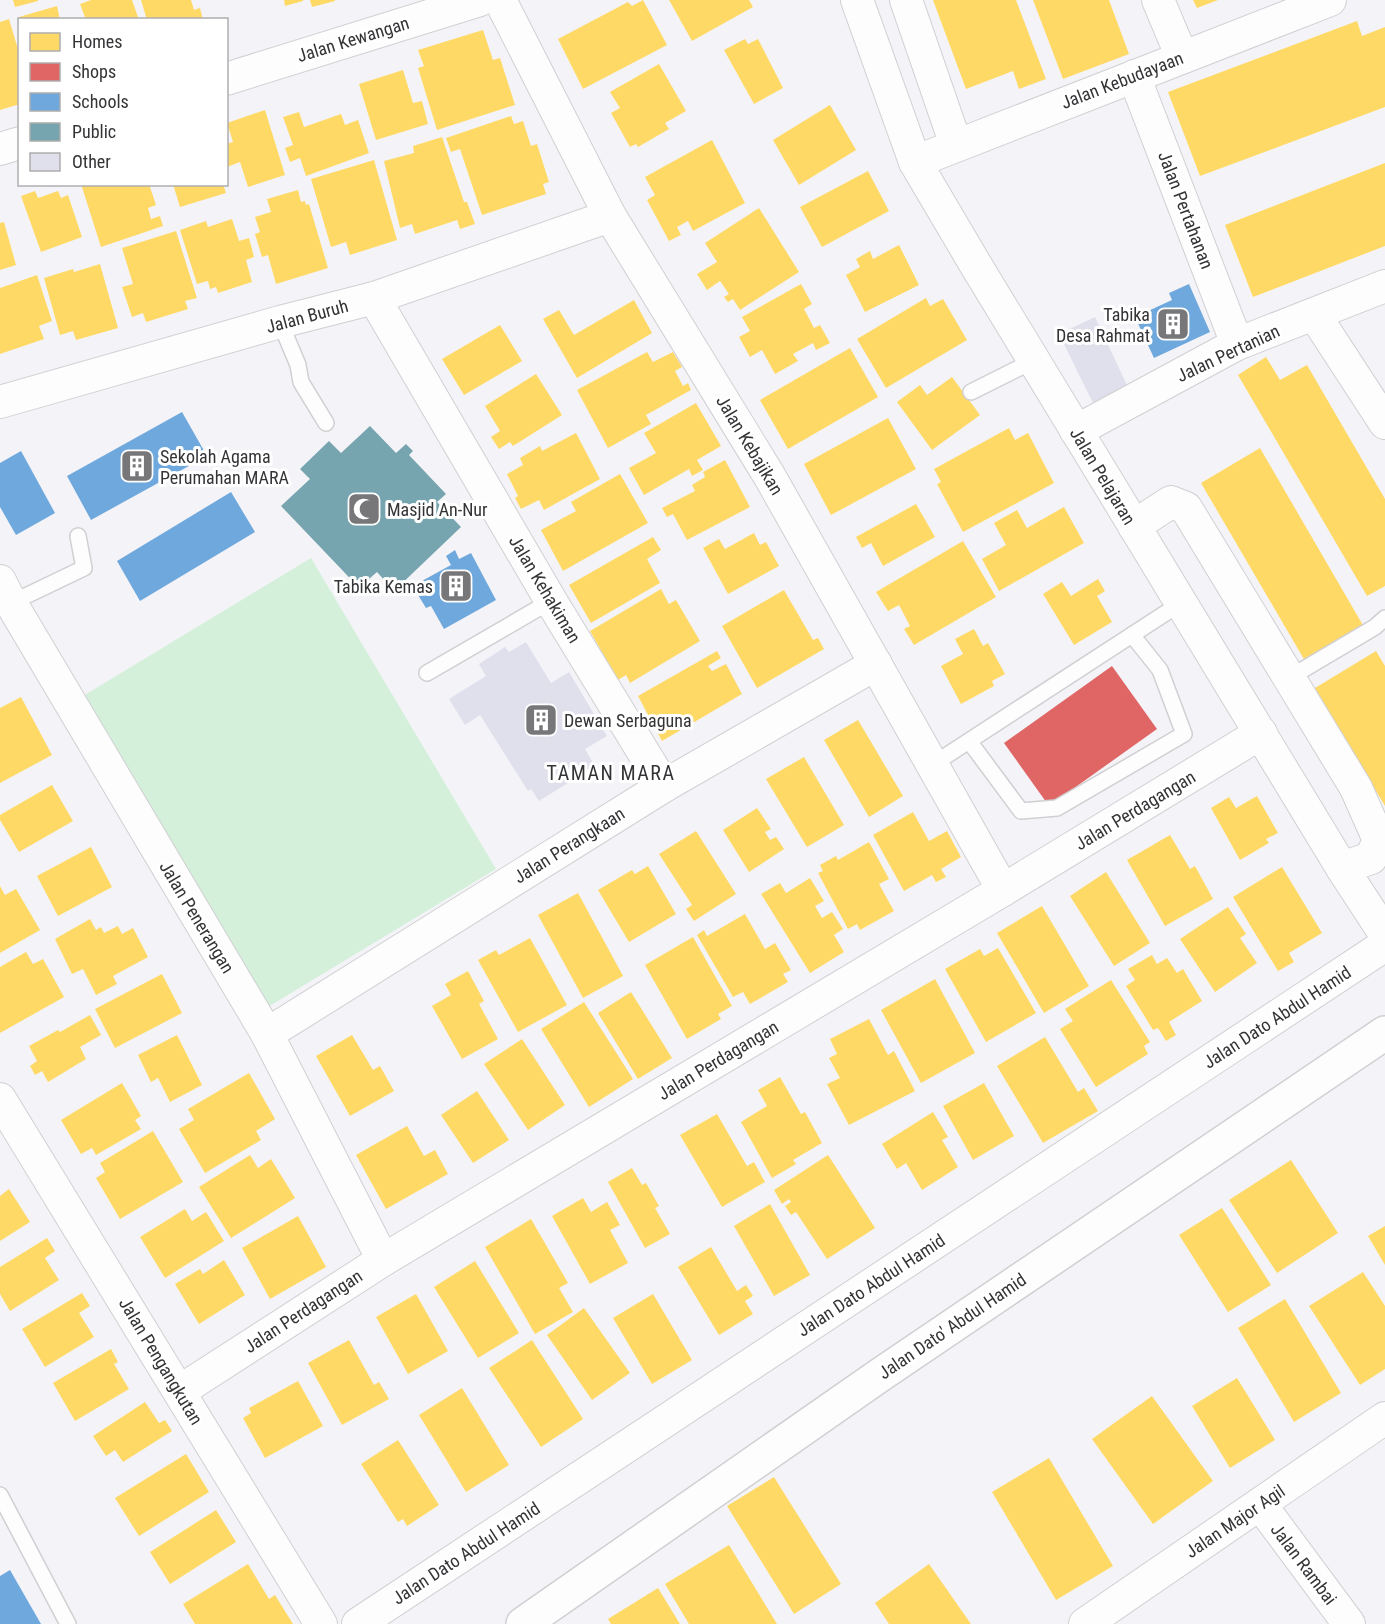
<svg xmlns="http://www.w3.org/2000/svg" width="1385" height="1624" viewBox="0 0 1385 1624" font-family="'Roboto Condensed',sans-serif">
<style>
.green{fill:#d4f0da}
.homes{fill:#ffd966}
.shops{fill:#e06666}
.schools{fill:#6fa8dc}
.public{fill:#76a5af}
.building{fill:#e0dfec}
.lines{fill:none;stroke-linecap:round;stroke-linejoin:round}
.lane-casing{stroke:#d0d0d2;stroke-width:18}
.street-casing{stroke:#d0d0d2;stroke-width:34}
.secondary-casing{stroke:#d0d0d2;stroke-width:36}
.lane{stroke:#fdfdfe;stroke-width:15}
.street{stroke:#fdfdfe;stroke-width:32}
.secondary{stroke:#fdfdfe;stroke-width:33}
.labels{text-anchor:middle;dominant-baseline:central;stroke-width:6;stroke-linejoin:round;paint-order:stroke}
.street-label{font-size:18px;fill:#343336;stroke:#fff}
.poi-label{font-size:18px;fill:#343336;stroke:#fff;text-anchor:start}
.neighbourhood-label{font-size:20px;letter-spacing:1.5px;fill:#343336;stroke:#fff}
</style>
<rect width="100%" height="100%" fill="#f4f4f8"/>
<polygon class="green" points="311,558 496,869 268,1007 83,696"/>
<g class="homes">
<polygon points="13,0 38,0 38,1 15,7"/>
<polygon points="91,0 132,0 139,20 86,20 80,4"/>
<polygon points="141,0 191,0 194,10 200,8 203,20 147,20"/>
<polygon points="284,0 303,0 303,1 285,6"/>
<polygon points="310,0 335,0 335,1 312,7"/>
<polygon points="643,0 667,45 583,89 558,39 628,2 632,6"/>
<polygon points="669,0 749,0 753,7 692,41"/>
<polygon points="933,0 1016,0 1046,79 1019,89 1013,71 966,89"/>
<polygon points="1033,0 1109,0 1129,54 1063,79"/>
<polygon points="1193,0 1218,0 1197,8"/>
<polygon points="57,6 60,20 20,20 19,17"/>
<polygon points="9,19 20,56 20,104 0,110 0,22"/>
<polygon points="1357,21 1362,36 1385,27 1385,107 1200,176 1168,92"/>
<polygon points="483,30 493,60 500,58 515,105 437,130 418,68 424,66 418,50"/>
<polygon points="745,39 748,44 758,39 783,88 754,104 724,50"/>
<polygon points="659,64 686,111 665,123 669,129 638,147 636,144 630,147 611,113 620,108 610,92"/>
<polygon points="403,70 413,103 422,101 428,124 376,140 359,84"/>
<polygon points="830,105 856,150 799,185 773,140"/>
<polygon points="265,110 285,175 248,187 240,162 227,167 226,144 233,142 227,123"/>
<polygon points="299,112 304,127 341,114 345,125 358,120 369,153 306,176 300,158 290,162 285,148 293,145 283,117"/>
<polygon points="511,116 514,124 523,121 531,146 537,144 549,182 543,184 546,194 482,215 460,149 451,152 446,138"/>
<polygon points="442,137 464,202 467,202 475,224 460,229 457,220 415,234 412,224 400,228 384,161 414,153 413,146"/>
<polygon points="712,140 745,203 693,231 688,221 677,227 681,235 669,241 647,200 655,195 645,177"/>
<polygon points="374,160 397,240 350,255 346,242 331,247 311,179"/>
<polygon points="1385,163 1385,246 1253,297 1225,225"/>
<polygon points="868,171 889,211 822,247 800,207"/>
<polygon points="81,184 149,184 156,205 148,208 151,219 160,216 163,226 101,247"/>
<polygon points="173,184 223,184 226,193 180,207"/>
<polygon points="298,190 301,202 305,201 306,205 309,204 328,268 276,284 268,255 262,257 255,234 260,232 255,217 271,212 267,199"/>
<polygon points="35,191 38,198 58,191 61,198 68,195 82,237 41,252 21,196"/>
<polygon points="759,208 799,272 740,310 733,299 728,302 724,297 729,294 720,281 707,290 697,274 717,262 705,243"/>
<polygon points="232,219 239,241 249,238 254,257 246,260 252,282 218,293 216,287 210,289 208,281 197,284 180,230 206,221 208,227"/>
<polygon points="4,222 16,265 0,270 0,223"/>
<polygon points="176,231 197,298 185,301 188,309 146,322 143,313 132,317 122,287 133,284 122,248"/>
<polygon points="899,245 919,285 865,312 846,275 860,267 856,259 870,251 873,259"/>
<polygon points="100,264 118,328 76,340 73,331 60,335 44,278 73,269 74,272"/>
<polygon points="37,275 52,321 39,326 44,339 0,354 0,288"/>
<polygon points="801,284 812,304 804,309 814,328 820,325 830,343 816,350 813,343 793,354 798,361 775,374 762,350 750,357 739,337 750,331 742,317"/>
<polygon points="926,298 930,306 943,299 967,340 886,388 857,339"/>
<polygon points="634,300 652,333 577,378 543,319 559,310 574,335"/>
<polygon points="500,325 522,361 464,395 442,359"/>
<polygon points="850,348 878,397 788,449 760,400"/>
<polygon points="647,352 653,362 673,352 682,367 675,371 683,386 688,383 691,390 646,415 651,424 608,448 577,390"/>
<polygon points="1266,357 1280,380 1307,365 1385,499 1385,586 1367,596 1238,375"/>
<polygon points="536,374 562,415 513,446 510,442 499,449 491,437 500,431 485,406"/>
<polygon points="952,377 980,415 932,450 897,402 920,385 927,395"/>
<polygon points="696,403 721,446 697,460 703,470 692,476 689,469 644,495 629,468 656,453 644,433"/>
<polygon points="888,418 916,469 831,515 804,464"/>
<polygon points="1009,428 1015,440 1028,433 1054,483 963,532 937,484 941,482 934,469"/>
<polygon points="576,433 600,479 544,510 539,500 521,509 515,498 518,496 507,474 523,465 520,458 540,446 542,451"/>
<polygon points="1260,448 1364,627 1305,661 1201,483"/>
<polygon points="725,460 750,507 687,540 673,514 667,517 662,508 695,491 692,485 705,477 703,472"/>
<polygon points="620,474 648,523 563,571 541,530 576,511 571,502"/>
<polygon points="916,504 935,537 883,566 871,543 862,548 856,537"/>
<polygon points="1064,507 1084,543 999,591 982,559 1006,545 994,523 1017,510 1027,528"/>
<polygon points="754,533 760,545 766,542 779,566 728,594 703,548 719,539 725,549"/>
<polygon points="653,537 661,550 647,559 660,583 591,623 569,585"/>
<polygon points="963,541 996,597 914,645 904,629 910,626 899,605 888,611 876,592"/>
<polygon points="1098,579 1105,591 1097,596 1112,622 1074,645 1043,594 1062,582 1071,596"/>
<polygon points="661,589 669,604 676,600 700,641 630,683 626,675 618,680 590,631"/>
<polygon points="784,590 813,640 818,638 824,649 757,688 722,626"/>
<polygon points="974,629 983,646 988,643 1005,674 992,681 994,686 961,704 941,666 963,654 955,639"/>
<polygon points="717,651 721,658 708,666 712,671 726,664 742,694 662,741 638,696"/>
<polygon points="1376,651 1385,666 1385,806 1315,688"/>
<polygon points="21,697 52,755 0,783 0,708"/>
<polygon points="858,720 903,796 869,817 824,740"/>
<polygon points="804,757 844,825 807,847 766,779"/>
<polygon points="52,785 73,821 19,852 0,820 0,815"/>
<polygon points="1257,796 1278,833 1266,839 1269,843 1240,860 1211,808 1229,797 1236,808"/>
<polygon points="757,808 771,829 765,832 770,840 776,837 784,849 749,872 723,830"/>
<polygon points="913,812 929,841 947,831 961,857 941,869 946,877 936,882 932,875 904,891 873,835"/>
<polygon points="696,831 736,894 694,921 686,909 692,905 659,854"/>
<polygon points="1170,835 1190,869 1195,866 1213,899 1165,926 1127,860"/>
<polygon points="869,842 889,879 879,884 894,911 860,930 857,924 848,929 818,873 823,871 820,865 836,856 838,860"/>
<polygon points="91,847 112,887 58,916 37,876"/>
<polygon points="648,866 676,914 629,942 598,890 632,870 635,874"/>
<polygon points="1282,867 1322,933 1289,953 1294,962 1278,971 1233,897"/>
<polygon points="1106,872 1150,943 1114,966 1070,896"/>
<polygon points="810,878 824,901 815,906 822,918 832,912 843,929 834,935 844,952 810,973 761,894 780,883 786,893"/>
<polygon points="0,886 5,895 16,889 40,930 0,953"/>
<polygon points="578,893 623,976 583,998 538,915"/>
<polygon points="1042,906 1089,986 1044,1013 997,933"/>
<polygon points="1228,907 1246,934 1240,938 1257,963 1215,992 1180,939"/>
<polygon points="745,914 765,949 775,943 791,970 783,974 788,982 750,1004 743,992 733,997 697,935 704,930 707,936"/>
<polygon points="90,919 96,930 101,927 104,933 118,926 122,934 133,928 148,957 113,976 117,984 96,995 83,969 72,974 55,939"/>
<polygon points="693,937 732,1006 718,1014 721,1019 687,1039 645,965"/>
<polygon points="530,938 567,1005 518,1032 478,960 496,950 499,955"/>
<polygon points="998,948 1036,1013 986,1042 945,969 980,949 984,956"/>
<polygon points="26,952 33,964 43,959 64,997 0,1033 0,967"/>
<polygon points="1152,955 1157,964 1167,958 1177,973 1183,969 1202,1001 1169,1022 1176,1035 1166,1041 1158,1028 1153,1030 1126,986 1135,980 1128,969"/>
<polygon points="468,971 484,1001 479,1004 498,1039 462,1059 432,1006 451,995 445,984"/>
<polygon points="162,974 182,1013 115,1048 95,1009"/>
<polygon points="935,979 975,1053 921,1083 881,1010"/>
<polygon points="1111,980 1150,1042 1144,1046 1148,1054 1096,1087 1060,1029 1073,1021 1065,1009"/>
<polygon points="631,992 672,1058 638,1079 598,1013"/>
<polygon points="584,1002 633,1079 589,1107 541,1029"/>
<polygon points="90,1015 101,1035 80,1047 86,1059 48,1082 42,1071 35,1075 30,1066 37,1061 29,1046 58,1030 60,1032"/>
<polygon points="869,1019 888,1055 894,1051 915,1091 849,1125 827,1084 840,1078 829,1058 837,1054 830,1039"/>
<polygon points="177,1035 202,1085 170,1102 158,1078 151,1082 138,1055"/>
<polygon points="352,1035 373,1070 380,1066 394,1091 350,1116 316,1056"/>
<polygon points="1045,1037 1078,1092 1084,1088 1098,1111 1043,1143 997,1066"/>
<polygon points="522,1039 565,1105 528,1130 484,1064"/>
<polygon points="249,1073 275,1119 256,1131 261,1140 205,1173 179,1129 194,1120 188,1109"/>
<polygon points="780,1077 801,1114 805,1112 822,1143 793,1160 796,1164 772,1178 741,1122 767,1106 758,1090"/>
<polygon points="122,1083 141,1116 135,1120 141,1129 96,1155 92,1148 81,1154 61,1120"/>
<polygon points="984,1083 1014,1136 973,1160 943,1106"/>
<polygon points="477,1091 509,1140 473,1163 441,1115"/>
<polygon points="933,1112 948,1137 942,1140 958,1167 922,1190 906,1163 897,1169 882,1144"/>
<polygon points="717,1114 747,1166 754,1162 765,1182 722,1207 680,1135"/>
<polygon points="407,1126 424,1156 435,1150 448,1174 386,1209 356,1155"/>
<polygon points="153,1131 183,1182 120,1219 96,1178 105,1172 100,1163"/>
<polygon points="250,1155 258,1168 271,1159 295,1198 231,1238 199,1187"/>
<polygon points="828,1155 875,1228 827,1259 796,1212 791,1215 785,1206 791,1202 789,1199 782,1204 774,1190"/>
<polygon points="1291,1160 1338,1233 1277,1273 1229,1200"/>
<polygon points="632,1168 642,1185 646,1183 659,1206 655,1208 670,1234 645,1248 608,1182"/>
<polygon points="9,1189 30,1222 0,1241 0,1196"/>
<polygon points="583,1198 591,1212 607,1202 620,1225 610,1230 628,1263 590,1284 552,1216"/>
<polygon points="770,1204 810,1275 774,1296 734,1226"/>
<polygon points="1222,1208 1271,1285 1228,1312 1179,1235"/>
<polygon points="185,1209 192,1221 206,1212 224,1241 165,1278 140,1237"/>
<polygon points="298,1216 326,1267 270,1299 242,1248"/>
<polygon points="531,1219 568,1283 559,1288 573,1312 535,1334 485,1247"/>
<polygon points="1385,1226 1385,1265 1368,1236"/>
<polygon points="47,1238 55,1251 45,1258 59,1280 10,1311 0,1294 0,1267"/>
<polygon points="711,1247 737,1291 746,1285 753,1296 745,1301 753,1314 719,1335 678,1267"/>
<polygon points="224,1260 245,1295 199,1324 175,1284 200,1269 203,1274"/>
<polygon points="475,1261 519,1333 478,1358 434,1287"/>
<polygon points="1363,1272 1385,1306 1385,1369 1360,1385 1309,1306"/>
<polygon points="82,1293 90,1306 79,1313 94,1337 45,1367 22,1329"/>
<polygon points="416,1294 448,1351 408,1374 376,1317"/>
<polygon points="653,1294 692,1360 652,1384 613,1318"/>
<polygon points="1285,1299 1341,1393 1294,1422 1238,1328"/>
<polygon points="584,1308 630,1373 592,1400 547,1335"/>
<polygon points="349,1340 374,1385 379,1382 389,1399 342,1425 308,1363"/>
<polygon points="532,1340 583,1419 541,1447 489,1368"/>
<polygon points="111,1349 118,1362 114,1364 129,1389 75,1421 53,1383"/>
<polygon points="1237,1378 1275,1440 1230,1468 1192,1406"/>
<polygon points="298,1381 323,1426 265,1458 243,1418 251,1413 249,1408"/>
<polygon points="462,1388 509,1465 466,1492 419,1415"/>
<polygon points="1152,1396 1213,1481 1153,1524 1092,1439"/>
<polygon points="145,1402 159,1423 165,1420 172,1431 123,1462 115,1450 106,1456 93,1436"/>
<polygon points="398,1440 439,1505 407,1526 403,1519 398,1522 361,1464"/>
<polygon points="186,1454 209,1492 139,1536 115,1498"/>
<polygon points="1049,1458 1113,1566 1056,1600 992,1492"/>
<polygon points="774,1477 841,1584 794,1614 727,1506"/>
<polygon points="216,1510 236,1542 170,1584 150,1552"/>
<polygon points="729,1545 777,1624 689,1624 665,1584"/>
<polygon points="248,1564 269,1599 275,1595 293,1624 195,1624 183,1604"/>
<polygon points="929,1564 971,1624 889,1624 875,1603"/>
<polygon points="658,1588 680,1624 611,1624 608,1619"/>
</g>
<polygon class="shops" points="1112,666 1157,729 1049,806 1004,743"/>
<g class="schools">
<polygon points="1189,284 1210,332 1154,358 1135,317 1172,300 1169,293"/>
<polygon points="182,412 207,456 91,520 67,476"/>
<polygon points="21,451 55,513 16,535 0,507 0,463"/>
<polygon points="231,492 255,532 140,601 117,561"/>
<polygon points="455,550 459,559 471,553 496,600 444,629 431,606 426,608 418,595 425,591 420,582 451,565 446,556"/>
<polygon points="10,1570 41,1624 0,1624 0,1576"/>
</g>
<polygon class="public" points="370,426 396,453 406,444 413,451 409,455 446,494 437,502 461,527 394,591 377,572 369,579 374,585 365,594 281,506 310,479 300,469 329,441 341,453"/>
<g class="building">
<polygon points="1095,317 1127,385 1093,403 1059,334"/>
<polygon points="526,642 551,683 569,672 607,736 585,749 595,766 539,801 531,789 528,791 480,715 465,725 449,699 486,676 479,664 505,647 509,652"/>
</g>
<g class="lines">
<defs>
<g id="lane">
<polyline points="280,322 298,365 301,382 326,423"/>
<polyline points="971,392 1033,361"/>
<polyline points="11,603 84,568 78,536"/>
<polyline points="427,673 551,601"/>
<polyline points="1289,678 1375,627 1385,618"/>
<polyline points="969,741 1021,811 1057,808 1184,734 1160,670 1132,635"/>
<polyline points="932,765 1181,603"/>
<polyline points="0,1495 68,1624"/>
</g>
<g id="street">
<polyline points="500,0 610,216 770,477 1003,890"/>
<polyline points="857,0 915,162 974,262 1342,868 1385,934"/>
<polyline points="906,0 956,145"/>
<polyline points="1158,0 1182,57"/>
<polyline points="1134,76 1237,344"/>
<polyline points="226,79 480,0"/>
<polyline points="0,149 20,143"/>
<polyline points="915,162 1330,0"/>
<polyline points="374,298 551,601 664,786"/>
<polyline points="1314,314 1385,423"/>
<polyline points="0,402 280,322 374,298 610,216"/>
<polyline points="1076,431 1237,344 1385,286"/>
<polyline points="1134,526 1171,502 1186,508 1356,788 1379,840 1371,858 1342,868"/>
<polyline points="0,581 11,603 267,1034 383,1260"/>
<polyline points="267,1034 664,786 876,664"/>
<polyline points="0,1099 321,1624"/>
<polyline points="180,1391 383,1260 1003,890 1261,733"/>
<polyline points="1260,1504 1349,1624"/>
<polyline points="358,1624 1385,945"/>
<polyline points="1085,1624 1385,1418"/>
</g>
<polyline id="secondary" points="523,1624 880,1375 1385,1033"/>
</defs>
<use href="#lane" class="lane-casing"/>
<use href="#street" class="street-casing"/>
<use href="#secondary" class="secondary-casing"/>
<use href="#lane" class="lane"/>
<use href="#street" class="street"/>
<use href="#secondary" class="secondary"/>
</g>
<defs>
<symbol id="building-square" viewBox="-11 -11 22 22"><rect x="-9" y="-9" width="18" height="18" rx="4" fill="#77777a" stroke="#fff"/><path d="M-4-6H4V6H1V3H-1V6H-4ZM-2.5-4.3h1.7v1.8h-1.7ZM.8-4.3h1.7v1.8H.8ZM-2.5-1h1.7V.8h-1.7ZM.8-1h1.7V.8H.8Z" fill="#fff"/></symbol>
<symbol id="mosque-square" viewBox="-11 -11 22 22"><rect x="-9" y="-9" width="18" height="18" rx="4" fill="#77777a" stroke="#fff"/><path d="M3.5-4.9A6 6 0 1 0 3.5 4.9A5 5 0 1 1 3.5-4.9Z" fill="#fff"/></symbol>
</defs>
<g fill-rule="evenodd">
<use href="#building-square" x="1154" y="305" width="38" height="38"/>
<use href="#building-square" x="118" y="447" width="38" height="38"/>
<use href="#mosque-square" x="345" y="490" width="38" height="38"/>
<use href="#building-square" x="437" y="567" width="38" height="38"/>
<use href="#building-square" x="522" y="701" width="38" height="38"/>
</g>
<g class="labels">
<g class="street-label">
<text transform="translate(353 39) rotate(-17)">Jalan Kewangan</text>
<text transform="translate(1122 80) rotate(-21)">Jalan Kebudayaan</text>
<text transform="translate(1186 210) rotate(69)">Jalan Pertahanan</text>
<text transform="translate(307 316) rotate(-15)">Jalan Buruh</text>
<text transform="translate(1228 353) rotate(-25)">Jalan Pertanian</text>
<text transform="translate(750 445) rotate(59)">Jalan Kebajikan</text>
<text transform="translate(1103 476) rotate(59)">Jalan Pelajaran</text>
<text transform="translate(545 589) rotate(59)">Jalan Kehakiman</text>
<text transform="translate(1135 810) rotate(-31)">Jalan Perdagangan</text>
<text transform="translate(569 845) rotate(-32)">Jalan Perangkaan</text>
<text transform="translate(197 917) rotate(59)">Jalan Penerangan</text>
<text transform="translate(1277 1017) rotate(-33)">Jalan Dato Abdul Hamid</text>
<text transform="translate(718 1060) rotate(-31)">Jalan Perdagangan</text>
<text transform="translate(871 1285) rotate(-33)">Jalan Dato Abdul Hamid</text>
<text transform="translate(303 1311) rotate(-33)">Jalan Perdagangan</text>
<text transform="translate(952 1326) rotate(-34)">Jalan Dato' Abdul Hamid</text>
<text transform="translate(161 1361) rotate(59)">Jalan Pengangkutan</text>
<text transform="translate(1235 1521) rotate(-34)">Jalan Major Agil</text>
<text transform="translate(466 1553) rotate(-33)">Jalan Dato Abdul Hamid</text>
<text transform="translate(1304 1564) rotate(53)">Jalan Rambai</text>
</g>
<g class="poi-label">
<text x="1150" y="314" text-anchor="end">Tabika<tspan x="1150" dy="21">Desa Rahmat</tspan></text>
<text x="160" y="456">Sekolah Agama<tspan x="160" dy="21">Perumahan MARA</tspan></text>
<text x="387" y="509">Masjid An-Nur</text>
<text x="433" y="586" text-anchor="end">Tabika Kemas</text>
<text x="564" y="720">Dewan Serbaguna</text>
</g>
<g class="neighbourhood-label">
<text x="611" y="773">TAMAN MARA</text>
</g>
</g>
<rect x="18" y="18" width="210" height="168" fill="#ffffff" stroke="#aeadaf" stroke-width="1.5"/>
<rect x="30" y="33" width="30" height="18" fill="#ffd966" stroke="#aeadaf" stroke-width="1.5"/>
<text x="72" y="48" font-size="18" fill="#343336">Homes</text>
<rect x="30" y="63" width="30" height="18" fill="#e06666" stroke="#aeadaf" stroke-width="1.5"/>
<text x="72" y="78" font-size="18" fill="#343336">Shops</text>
<rect x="30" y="93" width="30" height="18" fill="#6fa8dc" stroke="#aeadaf" stroke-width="1.5"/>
<text x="72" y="108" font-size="18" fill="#343336">Schools</text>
<rect x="30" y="123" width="30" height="18" fill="#76a5af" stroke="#aeadaf" stroke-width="1.5"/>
<text x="72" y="138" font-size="18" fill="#343336">Public</text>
<rect x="30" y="153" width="30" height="18" fill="#e0dfec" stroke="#aeadaf" stroke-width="1.5"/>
<text x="72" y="168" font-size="18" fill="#343336">Other</text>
</svg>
